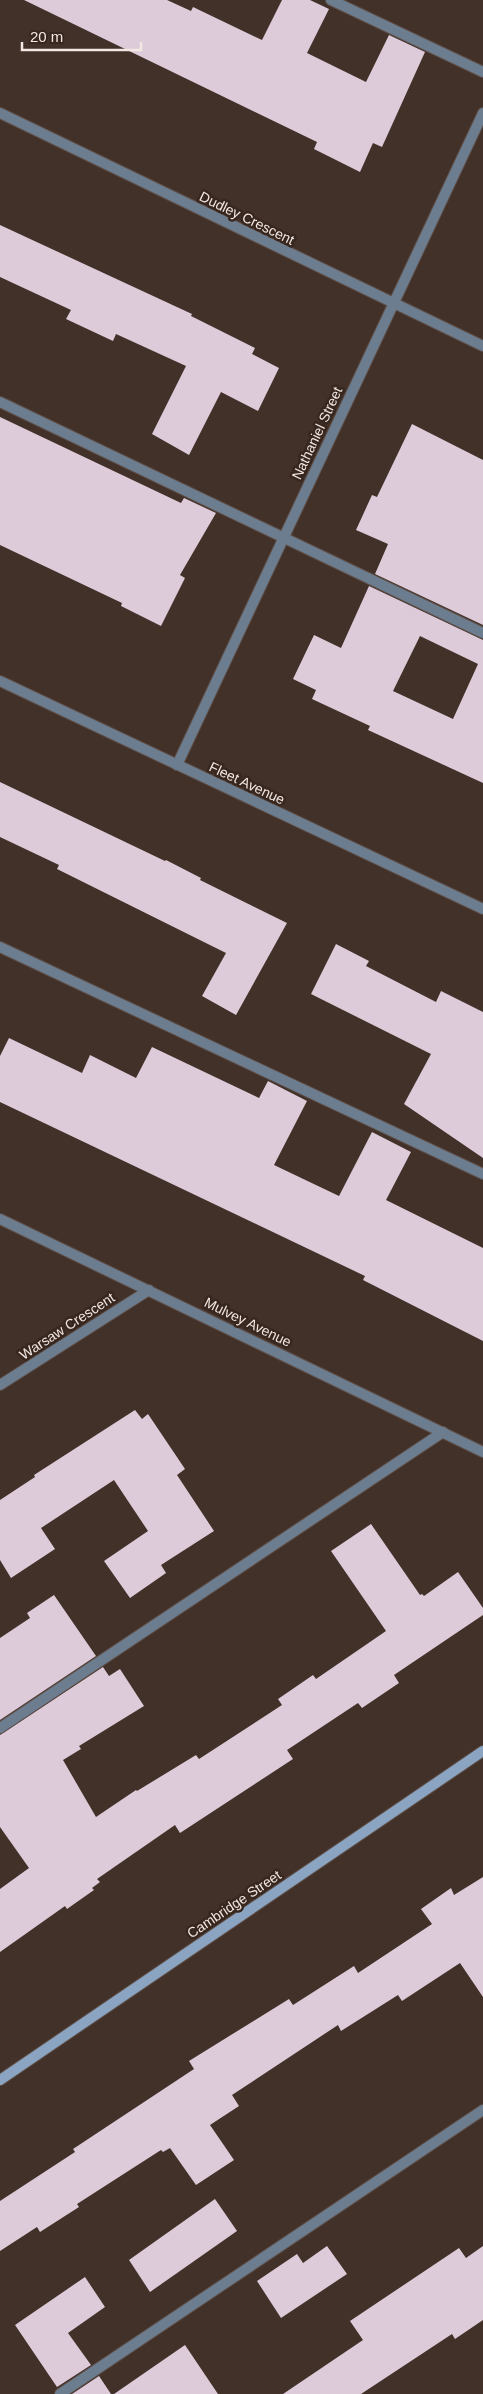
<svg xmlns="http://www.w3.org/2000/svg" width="483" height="2394" viewBox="0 0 483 2394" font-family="Arial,sans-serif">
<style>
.building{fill:#ddcbda;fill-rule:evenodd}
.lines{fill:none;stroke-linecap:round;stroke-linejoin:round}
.lane-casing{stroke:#5e4e47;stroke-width:12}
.street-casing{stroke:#5e4e47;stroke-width:12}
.secondary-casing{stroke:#5e4e47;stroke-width:12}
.lane{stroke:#6c7d8f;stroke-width:10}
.street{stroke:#6c7d8f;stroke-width:10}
.secondary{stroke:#8aa4c1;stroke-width:10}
.labels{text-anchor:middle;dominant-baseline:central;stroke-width:5;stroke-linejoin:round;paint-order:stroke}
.street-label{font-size:14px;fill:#f2e7e2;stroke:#37271f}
</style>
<rect width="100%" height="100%" fill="#423129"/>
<g class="building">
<polygon points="24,0 167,0 191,11 193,7 262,40 282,0 310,0 329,9 307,53 366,82 389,35 425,52 382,147 373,143 360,172 314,149 317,142"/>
<polygon points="0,225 192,314 191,316 255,348 252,354 279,368 258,411 221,392 189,455 152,434 186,366 116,334 113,341 66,319 71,310 0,277"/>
<polygon points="0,417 181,503 184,498 216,513 180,575 185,578 161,626 121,606 122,603 0,545"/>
<polygon points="412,424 483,460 483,625 375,574 388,544 356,530 372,495 377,497"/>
<path d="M369,586L483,640V783L368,730L370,726L312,699L316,690L293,679L314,635L341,648ZM420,636L478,664L453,719L393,691Z"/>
<polygon points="0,782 165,861 166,860 201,878 200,880 287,923 236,1015 202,996 226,953 57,869 59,865 0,837"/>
<polygon points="336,944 369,961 366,966 436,1002 441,991 483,1012 483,1158 404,1104 431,1054 311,994"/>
<polygon points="9,1038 82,1073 90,1055 136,1078 152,1047 259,1098 268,1081 307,1101 274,1165 339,1196 372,1132 411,1152 386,1200 483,1248 483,1341 363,1280 365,1276 0,1102 0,1056"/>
<polygon points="135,1410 142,1419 148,1414 185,1469 177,1475 214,1531 161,1565 166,1573 130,1598 104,1561 148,1531 114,1480 41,1528 55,1549 11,1578 0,1560 0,1500 35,1477 34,1475"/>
<polygon points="371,1524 420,1595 422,1594 424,1596 458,1572 483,1608 483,1615 394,1675 399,1683 362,1708 358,1703 287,1750 293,1759 180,1833 175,1825 97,1879 100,1882 92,1888 94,1890 67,1909 65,1906 0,1952 0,1889 29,1868 0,1827 0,1735 103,1667 109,1676 120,1669 144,1706 79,1746 81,1749 63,1760 96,1817 136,1790 137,1791 196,1755 199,1759 282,1705 278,1699 313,1675 316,1679 386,1631 331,1551"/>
<polygon points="54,1595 96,1656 0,1720 0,1638 30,1618 27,1613"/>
<polygon points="483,1877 483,1997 460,1963 402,2001 398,1995 341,2031 338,2025 232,2095 239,2106 210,2125 234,2160 196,2185 170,2148 163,2152 161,2150 77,2204 79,2207 40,2232 37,2227 0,2251 0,2201 75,2152 73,2149 194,2069 189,2061 289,1999 293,2005 354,1966 358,1973 432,1924 421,1909 451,1888 454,1895"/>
<polygon points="215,2199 237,2231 150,2292 129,2260"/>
<polygon points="327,2246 347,2274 281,2318 257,2281 297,2254 303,2263"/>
<polygon points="483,2246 483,2320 455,2339 452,2334 361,2394 283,2394 363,2340 350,2321 459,2248 466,2258"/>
<polygon points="85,2277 105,2307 68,2333 91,2365 57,2387 15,2325"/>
<polygon points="185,2345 218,2394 114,2394"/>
<polygon points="99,2376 111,2394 72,2394"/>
</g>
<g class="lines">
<defs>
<g id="lane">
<polyline points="331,0 483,72"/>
<polyline points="0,402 483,633"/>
<polyline points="0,947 483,1174"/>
<polyline points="0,1728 443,1432"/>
<polyline points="60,2394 483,2110"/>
</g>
<g id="street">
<polyline points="0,113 483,346"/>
<polyline points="0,681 483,909"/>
<polyline points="177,765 483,113"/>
<polyline points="0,1219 483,1452"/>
<polyline points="0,1385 149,1290"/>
</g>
<polyline id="secondary" points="0,2080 483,1751"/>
</defs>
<use href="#lane" class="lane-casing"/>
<use href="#street" class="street-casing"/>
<use href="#secondary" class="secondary-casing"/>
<use href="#lane" class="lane"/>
<use href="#street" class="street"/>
<use href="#secondary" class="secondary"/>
</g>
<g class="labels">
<g class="street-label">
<text transform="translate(247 218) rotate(26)">Dudley Crescent</text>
<text transform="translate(317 433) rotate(-65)">Nathaniel Street</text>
<text transform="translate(247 783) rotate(25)">Fleet Avenue</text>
<text transform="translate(248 1322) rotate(26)">Mulvey Avenue</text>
<text transform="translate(67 1326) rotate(-33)">Warsaw Crescent</text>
<text transform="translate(234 1904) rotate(-34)">Cambridge Street</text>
</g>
</g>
<path d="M22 42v8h119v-8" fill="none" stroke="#f2e7e2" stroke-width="2.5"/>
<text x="30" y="42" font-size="15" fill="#f2e7e2" stroke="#37271f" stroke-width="4" paint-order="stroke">20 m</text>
</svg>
